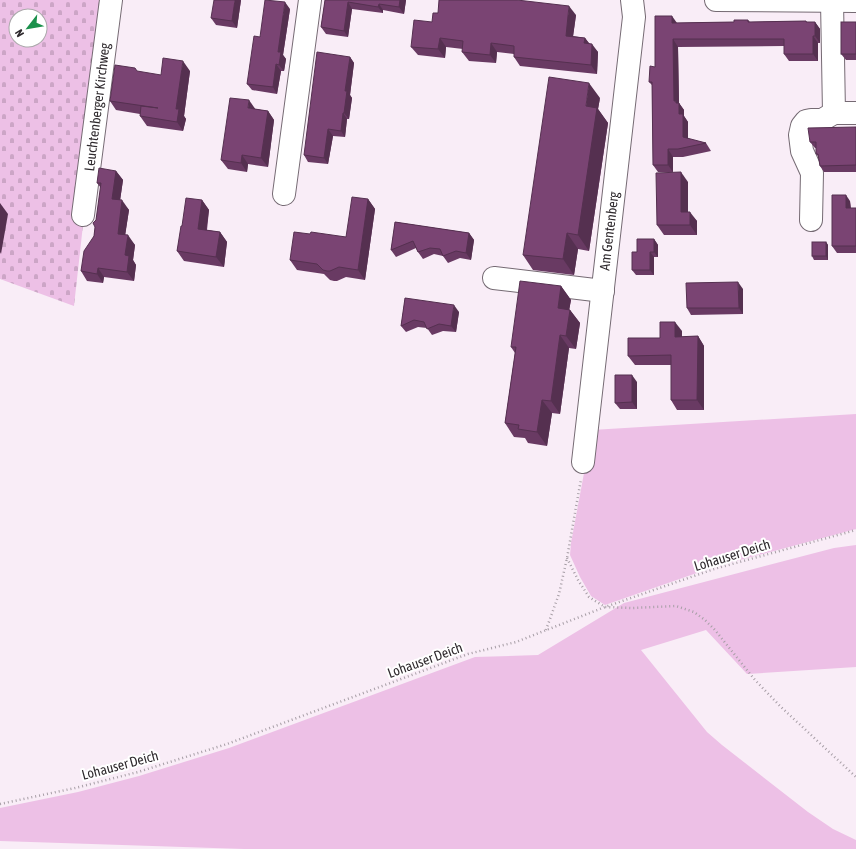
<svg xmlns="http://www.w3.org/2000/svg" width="856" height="849" viewBox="0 0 856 849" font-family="'Asap Condensed',sans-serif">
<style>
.grass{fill:#edc0e6}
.cemetery{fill:url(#cemetery-stones);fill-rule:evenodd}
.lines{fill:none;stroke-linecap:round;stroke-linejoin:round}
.minor-casing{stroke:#756a73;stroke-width:24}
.path{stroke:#a79ea6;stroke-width:2.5;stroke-dasharray:1 3;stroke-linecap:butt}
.minor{stroke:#fff;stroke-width:22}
.wall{fill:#693a63}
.shaded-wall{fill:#553050}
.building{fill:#7a4473;stroke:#553050}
.labels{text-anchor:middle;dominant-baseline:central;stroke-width:4;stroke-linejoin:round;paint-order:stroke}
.street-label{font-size:14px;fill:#2e292d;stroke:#fff}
</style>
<defs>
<pattern id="cemetery-stones" width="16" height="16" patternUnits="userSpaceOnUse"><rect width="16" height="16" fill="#edc0e6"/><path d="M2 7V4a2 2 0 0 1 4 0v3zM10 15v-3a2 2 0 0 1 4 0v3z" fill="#cca5c6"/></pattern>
</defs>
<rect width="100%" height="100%" fill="#f9edf7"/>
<g class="grass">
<polygon points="856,414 856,529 714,567 605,605 591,596 580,577 570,555 571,543 592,430"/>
<polygon points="856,545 856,667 747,674 706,630 641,650 707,732 722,745 808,812 833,829 856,840 856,849 244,849 0,841 0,808 78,792 139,776 229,748 475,657 538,655 624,603 834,548"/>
</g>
<path class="cemetery" d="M0,0H108L74,306L0,279ZM16,16H40V40H16Z"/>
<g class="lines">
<defs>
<g id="minor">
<polyline points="716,0 856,1"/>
<polyline points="832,1 834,113 856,113"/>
<polyline points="284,194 310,0"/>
<polyline points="83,215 111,0"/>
<polyline points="811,220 812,173 802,151 800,135 802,126 806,121 811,120 822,120 834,113"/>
<polyline points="494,278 603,291"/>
<polyline points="583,462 634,17 632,0"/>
</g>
</defs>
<use href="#minor" class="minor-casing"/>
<g class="path">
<polyline points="567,558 578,580 589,597 605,607 632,608 676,606 694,612 705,620 715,630 755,680 780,706 856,777"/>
<polyline points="546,630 559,594 567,558 581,479"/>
<polyline points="0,804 75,788 138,772 227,744 468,654 516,642 605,607 714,569 856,530"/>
</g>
<use href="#minor" class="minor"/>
</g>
<g class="wall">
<polygon points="241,0 237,28 216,25 211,18"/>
<polygon points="325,0 406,0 404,14 383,10 383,13 352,9 348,37 326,34 321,27"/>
<polygon points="290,9 283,55 286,59 284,71 281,71 277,94 252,90 247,84 260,37"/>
<polygon points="438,13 576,15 573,36 585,38 589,43 598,52 597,74 520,66 514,57 514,54 497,52 496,63 469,61 462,52 463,49 446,47 445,58 418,55 411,47 432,22"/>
<polygon points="748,20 750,22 806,21 807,22 815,22 820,29 820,43 818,43 818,61 789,61 784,54 784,46 678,47 679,103 684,110 684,116 688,122 688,139 706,143 711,151 683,157 673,157 673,172 658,172 653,165 652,85 649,82 655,67 677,23 734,22"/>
<polygon points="856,22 856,60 846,60 841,54"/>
<polygon points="350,57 354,63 350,95 352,98 349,119 347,119 345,137 333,136 328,164 308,162 304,155"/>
<polygon points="190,71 184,116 186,119 183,131 147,126 140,116 140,114 116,110 110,101 161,75"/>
<polygon points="600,98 598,109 608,123 589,251 578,249 574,275 533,270 523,255"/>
<polygon points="255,109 268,111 274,120 268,167 248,164 247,172 228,169 221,160"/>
<polygon points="856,127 856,172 824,172 820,166 818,156 816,154 816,148 815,148 810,142"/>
<polygon points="116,171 123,180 120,200 129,210 125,235 135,245 133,260 136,265 134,281 104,277 103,283 87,281 81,271 94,236 101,188 97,183"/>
<polygon points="688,182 688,212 697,221 697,235 664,235 657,225"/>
<polygon points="368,199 375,209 365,280 346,277 337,281 334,281 330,280 324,274 297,270 290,260 310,234 346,237"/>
<polygon points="202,200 209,210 207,230 220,232 227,242 224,267 184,261 177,251 182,226"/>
<polygon points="850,201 851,208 856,208 856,253 837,253 832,246"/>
<polygon points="395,222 469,233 474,240 471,260 460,258 448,263 443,256 434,254 423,259 418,252 416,248 396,257 391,250"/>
<polygon points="654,239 658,245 658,257 654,257 654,275 636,275 632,270 637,252"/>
<polygon points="826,242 828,245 828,260 814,260 812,256"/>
<polygon points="561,286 571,300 569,310 570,310 580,323 576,349 569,348 560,414 552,413 547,446 528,443 525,438 514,437 505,423 515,353 511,347"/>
<polygon points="743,289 743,314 691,315 687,308"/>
<polygon points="405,298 459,312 456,332 443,331 432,335 427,328 418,327 406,332 401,326"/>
<polygon points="682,331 682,337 698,336 704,346 704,410 677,410 671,400 671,365 635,365 628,356"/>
<polygon points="637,382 637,409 620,409 615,403"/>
</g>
<g class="shaded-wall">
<polygon points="235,0 241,0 237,28 232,21"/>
<polygon points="400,0 406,0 404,14 399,7"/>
<polygon points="285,2 290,9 283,55 286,59 284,71 279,65 278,52"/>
<polygon points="348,2 352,9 348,37 344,31"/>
<polygon points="379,4 383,10 383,13 378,7"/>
<polygon points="569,6 576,15 572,44 566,36"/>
<polygon points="672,16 677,23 672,23"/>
<polygon points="815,22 820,29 820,43 815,36"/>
<polygon points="813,36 818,43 818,61 813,54"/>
<polygon points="440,38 446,47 445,58 438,49"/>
<polygon points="585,38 591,46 584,43"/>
<polygon points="673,39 678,47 679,105 679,103 684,110 684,116 688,122 688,145 683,137 679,114 674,101"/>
<polygon points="491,43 497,52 496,63 490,55"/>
<polygon points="592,44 598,52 597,74 591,65"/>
<polygon points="350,57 354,63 350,95 352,98 349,119 344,113 345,91"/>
<polygon points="183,61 190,71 184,116 186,119 183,131 177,122 176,109"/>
<polygon points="276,64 281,71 277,94 273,87"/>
<polygon points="589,83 600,98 598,109 608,123 589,251 578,235 586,106"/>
<polygon points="249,100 256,110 248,108"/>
<polygon points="268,111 274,120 268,167 261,158"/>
<polygon points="343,113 347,119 345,137 341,131"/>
<polygon points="328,129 333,136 328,164 324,158"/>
<polygon points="668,149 673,157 673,172 668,165"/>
<polygon points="242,155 248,164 247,172 241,163"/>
<polygon points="116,171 123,180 119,208 112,199"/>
<polygon points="681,172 688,182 688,221 681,212"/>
<polygon points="846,195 850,201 851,214 846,208"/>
<polygon points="368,199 375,209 365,280 358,270"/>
<polygon points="122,200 129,210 124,243 118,234"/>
<polygon points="202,200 209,210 205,239 198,229"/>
<polygon points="0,203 8,214 1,254 0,252"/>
<polygon points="690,212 697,221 697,235 690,225"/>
<polygon points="220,232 227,242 224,267 216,257"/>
<polygon points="469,233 474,240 471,260 466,253"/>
<polygon points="567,233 578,249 574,275 563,259"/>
<polygon points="128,235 135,245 133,260 136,265 134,281 127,272 125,255"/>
<polygon points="654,239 658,245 658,257 654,252"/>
<polygon points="826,242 828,245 828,260 826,256"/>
<polygon points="650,252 654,257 654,275 650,270"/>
<polygon points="98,268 104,277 103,283 97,274"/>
<polygon points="738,282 743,289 743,314 739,308"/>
<polygon points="561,286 571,300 567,322 558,308"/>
<polygon points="454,305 459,312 456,332 451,326"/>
<polygon points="570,310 580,323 576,349 566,336"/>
<polygon points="675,322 682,331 681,346 675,337"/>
<polygon points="560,335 569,348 560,414 551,401"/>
<polygon points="698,336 704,346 704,410 697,400"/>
<polygon points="632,375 637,382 637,409 632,402"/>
<polygon points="542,400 552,413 547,446 537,432"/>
</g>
<g class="building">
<polygon points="214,0 235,0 232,21 211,18"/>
<polygon points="265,0 285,2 278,52 281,52 279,65 276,64 273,87 247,84 254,36 260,37"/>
<polygon points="325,0 400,0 399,7 379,4 378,7 348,2 344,31 321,27"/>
<polygon points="439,0 517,0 569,6 566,36 585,38 584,43 592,44 591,65 514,57 514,46 491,43 490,55 462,52 463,41 440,38 438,49 411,47 414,20 432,22 433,13 438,13"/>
<polygon points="655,16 672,16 672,23 734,22 734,20 748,20 748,22 806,21 806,22 815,22 815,36 813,36 813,54 784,54 784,39 673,39 674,101 676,101 676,103 679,103 679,114 683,114 683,137 706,143 678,149 668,149 668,165 653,165 652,82 649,82 650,66 655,67"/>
<rect x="841" y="22" width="15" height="32"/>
<polygon points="317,52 350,57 345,91 347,91 344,113 343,113 341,131 328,129 324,158 304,155"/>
<polygon points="163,58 183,61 176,109 179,109 177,122 140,116 141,106 158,108 110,101 115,65 135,68 137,71 161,75"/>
<polygon points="549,77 589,83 586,106 597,108 578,235 567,233 563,259 523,255"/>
<polygon points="230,98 249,100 248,108 268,111 261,158 242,155 241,163 221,160"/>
<polygon points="856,127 856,165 820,166 818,154 816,154 816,142 810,142 808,128"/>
<polygon points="99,168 116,171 112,199 122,200 118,234 128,235 125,255 129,256 127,272 98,268 97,274 81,271 84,251 94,236 95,227 93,223 96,220 101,183 97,183"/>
<polygon points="681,172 681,212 690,212 690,225 657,225 656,173"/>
<polygon points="832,195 846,195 846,208 856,208 856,246 832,246"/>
<polygon points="352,197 368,199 358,270 339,267 330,271 327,271 323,270 317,264 290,260 294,232 310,234 311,232 346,237"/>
<polygon points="186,198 202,200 198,229 220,232 216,257 177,251 181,226 182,226"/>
<polygon points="395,222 469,233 466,253 456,251 443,256 440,249 430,248 418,252 413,241 391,250"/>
<polygon points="637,239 654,239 654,252 650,252 650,270 632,270 632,252 637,252"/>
<rect x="812" y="242" width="14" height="14"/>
<polygon points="520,281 561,286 558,308 570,310 566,336 560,335 551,401 542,400 537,432 518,429 519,425 505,423 516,347 511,347"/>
<polygon points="738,282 739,308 687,308 686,283"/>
<polygon points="405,298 454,305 451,326 439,324 427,329 424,322 414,320 401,326"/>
<polygon points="660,322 675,322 675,337 698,336 697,400 671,400 671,355 628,356 628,338 660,338"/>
<polygon points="615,375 632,375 632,402 615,403"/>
</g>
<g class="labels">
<g class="street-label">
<text transform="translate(97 107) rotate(-83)">Leuchtenberger Kirchweg</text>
<text transform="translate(609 231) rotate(-83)">Am Gentenberg</text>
<text transform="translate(732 555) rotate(-17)">Lohauser Deich</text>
<text transform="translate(425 660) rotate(-20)">Lohauser Deich</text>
<text transform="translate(120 765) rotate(-15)">Lohauser Deich</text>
</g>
</g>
<g transform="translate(28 28) rotate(239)"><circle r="19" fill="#ffffff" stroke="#aba9ab"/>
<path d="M0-3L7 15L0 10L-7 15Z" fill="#1b914c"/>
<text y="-6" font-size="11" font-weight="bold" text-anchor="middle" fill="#2e292d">N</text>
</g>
</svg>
